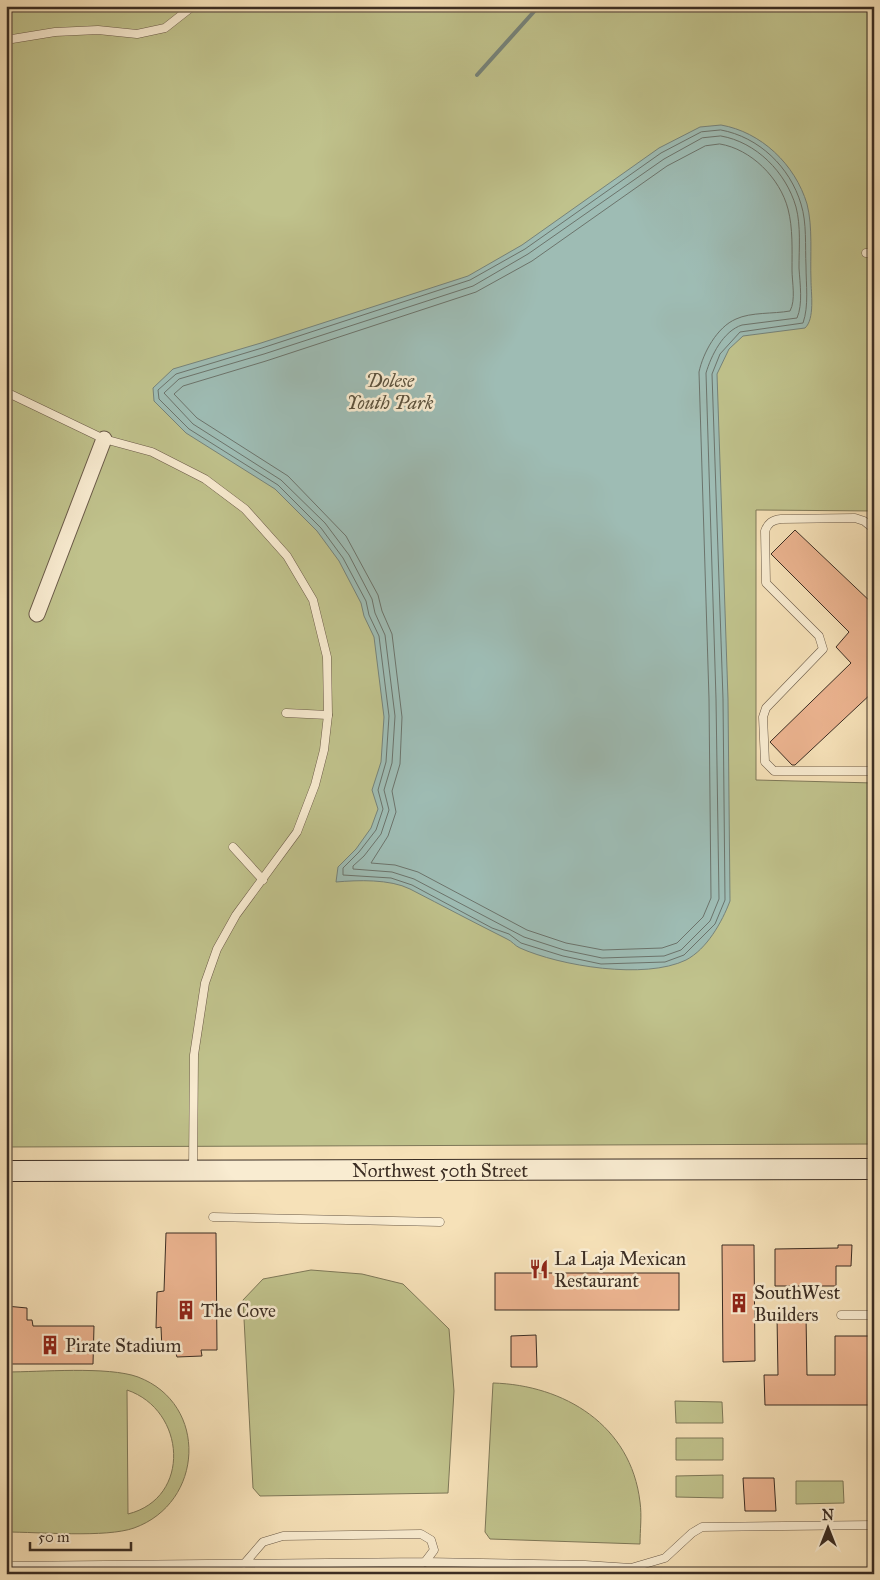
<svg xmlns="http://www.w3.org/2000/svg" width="880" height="1580" viewBox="0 0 880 1580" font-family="'IM FELL Great Primer',serif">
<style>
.green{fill:#c0c28c;stroke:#7e7858;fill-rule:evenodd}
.water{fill:#9ebcb4;stroke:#76837a}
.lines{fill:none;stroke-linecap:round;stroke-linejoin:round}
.shore{stroke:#6c746c;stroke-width:1}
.stream{stroke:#76837a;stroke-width:4}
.building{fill:#ebb38f;stroke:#3b2d23}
.service-casing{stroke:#6a5a48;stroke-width:9}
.minor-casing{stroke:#6a5a48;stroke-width:17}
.secondary-casing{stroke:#3b2d23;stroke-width:22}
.service{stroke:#f9ecd1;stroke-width:8}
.minor{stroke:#f9ecd1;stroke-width:15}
.secondary{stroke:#f9ecd1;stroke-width:20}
.labels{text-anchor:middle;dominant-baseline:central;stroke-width:5;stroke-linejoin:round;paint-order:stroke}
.park-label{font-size:19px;font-style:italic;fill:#5c523d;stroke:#f9ecd1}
.street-label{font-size:19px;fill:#3b2d23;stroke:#f9ecd1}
.poi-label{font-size:19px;fill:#3b2d23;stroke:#f9ecd1;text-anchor:start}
</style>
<rect width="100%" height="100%" fill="#f6e1b8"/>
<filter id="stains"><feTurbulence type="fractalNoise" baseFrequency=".004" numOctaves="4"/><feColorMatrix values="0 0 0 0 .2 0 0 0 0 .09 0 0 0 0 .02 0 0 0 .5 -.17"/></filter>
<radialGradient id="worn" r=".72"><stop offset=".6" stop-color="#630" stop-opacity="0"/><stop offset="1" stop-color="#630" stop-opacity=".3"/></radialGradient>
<g class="green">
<polygon points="6,6 874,6 874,511 756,510 756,780 874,783 874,1144 6,1147"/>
<polygon points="311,1270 362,1274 403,1284 449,1329 454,1391 448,1493 260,1496 253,1488 243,1300 263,1279"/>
<path d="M6,1372C40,1372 108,1366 138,1377C209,1404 204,1503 134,1528C106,1538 39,1532 6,1532ZM127,1390C186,1410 192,1498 128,1514Z"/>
<path d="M493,1383C564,1385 631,1425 640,1502C642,1516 640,1530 640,1544L490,1539L485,1532Z"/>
<polygon points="675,1401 722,1402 723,1423 676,1423"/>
<polygon points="723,1438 723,1460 676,1460 676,1438"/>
<polygon points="723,1475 723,1498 676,1497 676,1476"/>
<polygon points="796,1481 843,1481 844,1503 796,1504"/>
</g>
<path class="water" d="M721,125C761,132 795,164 807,204C813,227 810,256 811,280C811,293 815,319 805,328L743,336L729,349L717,374L728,699L730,901C722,922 707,949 686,960C645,980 560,966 520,948C515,946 512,941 507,939C475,923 443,906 410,889C390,879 358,880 336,882L338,867L356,849L371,828L378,809L372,790L381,762L384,717L374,637L364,616L361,603L339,561L317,531L275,489L186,433L154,401L153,388L173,369L261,343L468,276L522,245L659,148L700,127Z"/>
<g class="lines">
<g class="shore">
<path d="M721,130C759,137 790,167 801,204C807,223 805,246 806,266C806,284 809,306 803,323L740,332L720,354L712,374L723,699L725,900L715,924L684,955L665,962L601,964L563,956L521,943L509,934L492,928L412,885L391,878L343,875V868L359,852L376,830L383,809L378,790L386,762L389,716L379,636L369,615L366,601L343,558L321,528L278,485L189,429L159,399L158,390L176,374L262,348L470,280L525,249L661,153L701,132Z"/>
<path d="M721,136C756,142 786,172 796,207C801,226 799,248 799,268C800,284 803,304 797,318L742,325C723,331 711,356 706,373L716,699L719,899L710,921L681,950L664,956L602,958L564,950L524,937L414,879L392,872L353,869V866L364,856L381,834L389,810L384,790L392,763L395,716L385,635L375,613L372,599L349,555L325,523L281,480L193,424L164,393L179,379L264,354L473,286L528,254L664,159L702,138Z"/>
<path d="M720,144C751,149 780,178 788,209C793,228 792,250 792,270C792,282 796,300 790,311C773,314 751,312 736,319C717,327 703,353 699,372L709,699L711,898L703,917L677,943L662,948L603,950L566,943L527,930L418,872L395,865L371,863L388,836L396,812L392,791L400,764L402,717L392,634L382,611L378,595L346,536L288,476L197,418L174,394L183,386L266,361L476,292L532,261L667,166L705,146Z"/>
</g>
<polyline class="stream" points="477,75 539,6"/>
</g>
<g class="building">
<polygon points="795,530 874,605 874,691 795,765 792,765 770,742 851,663 836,647 849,632 771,554"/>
<polygon points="166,1233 216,1233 217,1350 201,1350 202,1356 177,1357 175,1350 162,1350 161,1327 156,1328 157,1292 164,1291"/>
<polygon points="722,1245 754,1245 755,1361 723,1362"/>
<polygon points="838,1245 852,1245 851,1266 836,1266 836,1286 775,1286 775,1249 838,1248"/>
<rect x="495" y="1273" width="184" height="37"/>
<polygon points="6,1306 27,1308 27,1320 32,1320 33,1326 94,1326 93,1364 6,1364"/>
<polygon points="806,1316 807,1375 835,1375 835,1336 874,1336 874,1405 765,1405 764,1375 778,1375 777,1317"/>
<polygon points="536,1335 537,1367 511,1367 511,1336"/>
<polygon points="743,1478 774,1478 776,1511 745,1511"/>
</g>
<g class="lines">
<defs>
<g id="service">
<polyline points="6,40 55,32 98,30 137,34 165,28 193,6"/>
<polyline points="866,253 874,253"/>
<polyline points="6,392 104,439 152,452 205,479 245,509 287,556 313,600 327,657 328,715 324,750 315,785 297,832 236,915 217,949 205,983 194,1055 193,1169"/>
<path d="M874,529L864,521L855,518L781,519C772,520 768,523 765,531L766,583L819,636L823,649L766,708L763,717L765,762L774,771H874"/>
<polyline points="286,713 328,715"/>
<polyline points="233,847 263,880"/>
<polyline points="213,1217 440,1222"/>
<polyline points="841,1315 874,1315"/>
<polyline points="425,1562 585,1565 631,1568 665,1558 692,1533 702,1527 874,1525"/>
<polyline points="6,1566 425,1562 434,1550 431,1540 421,1534 283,1536 263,1542 244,1564"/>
</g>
<polyline id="minor" points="37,614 104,439"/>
<polyline id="secondary" points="6,1171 874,1169"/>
</defs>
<use href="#service" class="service-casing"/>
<use href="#minor" class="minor-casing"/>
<use href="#secondary" class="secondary-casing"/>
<use href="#service" class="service"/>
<use href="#minor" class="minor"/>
<use href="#secondary" class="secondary"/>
</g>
<defs>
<symbol id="restaurant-bare" viewBox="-9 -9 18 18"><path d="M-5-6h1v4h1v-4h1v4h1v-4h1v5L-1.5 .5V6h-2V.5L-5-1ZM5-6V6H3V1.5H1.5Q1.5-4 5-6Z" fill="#8f2418" stroke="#f9ecd1" stroke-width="2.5" paint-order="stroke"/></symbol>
<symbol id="building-bare" viewBox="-9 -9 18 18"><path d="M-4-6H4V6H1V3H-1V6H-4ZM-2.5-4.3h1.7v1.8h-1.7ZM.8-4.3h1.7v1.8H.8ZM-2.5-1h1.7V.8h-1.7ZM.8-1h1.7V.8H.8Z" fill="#8f2418" stroke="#f9ecd1" stroke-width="2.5" paint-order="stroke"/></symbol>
</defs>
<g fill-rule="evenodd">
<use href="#restaurant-bare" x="525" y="1255" width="28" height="28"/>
<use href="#building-bare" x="725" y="1289" width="28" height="28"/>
<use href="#building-bare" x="172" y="1296" width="28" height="28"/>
<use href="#building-bare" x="36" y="1331" width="28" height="28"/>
</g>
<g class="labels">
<g class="park-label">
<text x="390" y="380">Dolese<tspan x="390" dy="22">Youth Park</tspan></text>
</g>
<g class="street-label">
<text x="440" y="1170">Northwest 50th Street</text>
</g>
<g class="poi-label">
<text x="554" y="1258">La Laja Mexican<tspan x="554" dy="22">Restaurant</tspan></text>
<text x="754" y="1292">SouthWest<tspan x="754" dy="22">Builders</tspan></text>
<text x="201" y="1310">The Cove</text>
<text x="65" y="1345">Pirate Stadium</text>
</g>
</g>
<rect width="880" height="1580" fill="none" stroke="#f6e1b8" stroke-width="25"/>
<rect x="8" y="8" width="865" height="1565" fill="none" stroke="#3b2d23" stroke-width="2.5"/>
<rect x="12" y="12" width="855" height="1555" fill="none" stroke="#3b2d23"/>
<g transform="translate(828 1528)" stroke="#f9ecd1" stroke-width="4" paint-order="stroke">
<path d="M0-4L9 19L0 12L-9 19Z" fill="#3b2d23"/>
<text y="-8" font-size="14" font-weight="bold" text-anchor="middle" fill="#3b2d23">N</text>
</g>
<path d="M30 1542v8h101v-8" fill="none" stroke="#3b2d23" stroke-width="2.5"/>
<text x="38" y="1542" font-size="15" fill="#3b2d23" stroke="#f9ecd1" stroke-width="4" paint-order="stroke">50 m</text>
<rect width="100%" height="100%" filter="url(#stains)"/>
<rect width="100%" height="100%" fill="url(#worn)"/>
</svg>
